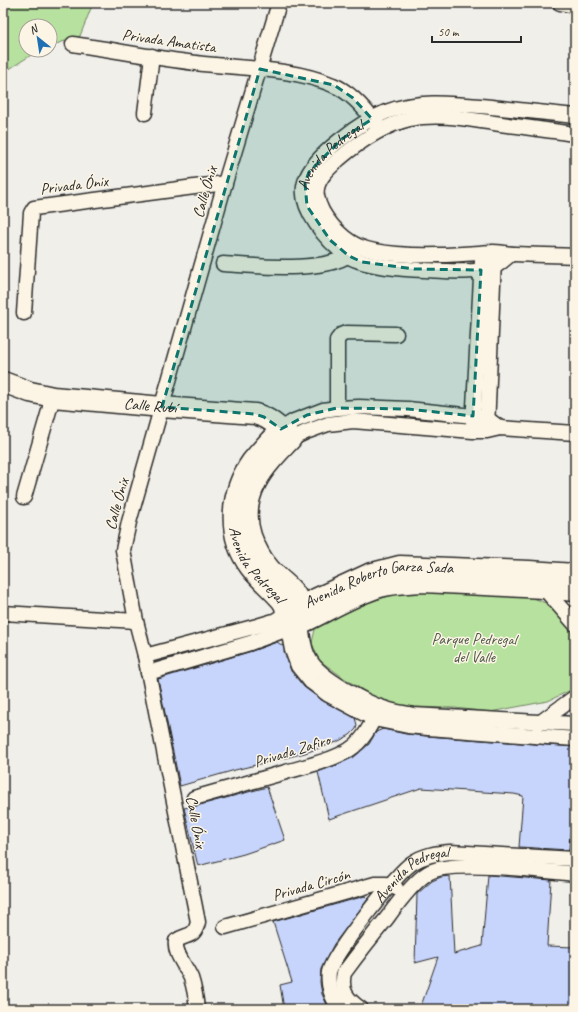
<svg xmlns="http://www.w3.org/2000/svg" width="578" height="1012" viewBox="0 0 578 1012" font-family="Caveat,sans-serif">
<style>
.green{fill:#b7e19e;stroke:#718664}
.building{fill:#c7d5fc;stroke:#2b2b2b}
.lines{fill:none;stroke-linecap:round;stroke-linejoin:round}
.street-casing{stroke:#2b2b2b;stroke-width:17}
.secondary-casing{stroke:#2b2b2b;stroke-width:23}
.street{stroke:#fcf5e5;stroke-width:14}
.secondary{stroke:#fcf5e5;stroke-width:20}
.marked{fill:#0f766e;fill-opacity:0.2;stroke:#0f766e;stroke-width:3;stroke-dasharray:8 5;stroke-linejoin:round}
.labels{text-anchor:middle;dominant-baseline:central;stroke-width:3;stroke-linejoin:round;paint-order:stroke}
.street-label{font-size:16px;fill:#2b2b2b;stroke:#fcf5e5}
.park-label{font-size:16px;fill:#4e5848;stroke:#fcf5e5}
</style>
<rect width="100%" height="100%" fill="#f1efea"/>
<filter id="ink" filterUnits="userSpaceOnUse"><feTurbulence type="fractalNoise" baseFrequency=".025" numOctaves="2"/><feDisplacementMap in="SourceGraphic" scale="8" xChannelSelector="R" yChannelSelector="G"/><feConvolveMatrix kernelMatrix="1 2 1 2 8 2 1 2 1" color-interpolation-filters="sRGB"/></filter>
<g filter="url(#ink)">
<g class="green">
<polygon points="3,3 93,3 80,36 50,46 50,26 26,26 26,50 39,50 3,73"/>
<polygon points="440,588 527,595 550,605 573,630 575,635 575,688 548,701 490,712 455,708 411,707 375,698 344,678 319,660 312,643 315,629 335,616 361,605 401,592"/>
</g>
<g class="building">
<polygon points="277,642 283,646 291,671 304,687 323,701 355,718 357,725 356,729 350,735 337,742 305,753 235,770 180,786 158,679 252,651"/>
<polygon points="383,729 406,734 427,736 575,747 575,799 573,798 569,850 519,847 523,796 514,794 421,788 329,819 318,772 337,765 354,757 369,744 376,732"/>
<polygon points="267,787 285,840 244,854 198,866 184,808 196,806"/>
<polygon points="488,875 551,880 547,946 575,947 575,1009 420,1009 438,957 415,963 417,894 432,881 441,877 450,876 454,954 482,946"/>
<polygon points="365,896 368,899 334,944 321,969 320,982 322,994 329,1009 284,1009 280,985 292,982 273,922"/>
</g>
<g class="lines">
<defs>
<g id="street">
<polyline points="560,3 575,6"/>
<path d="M73,44C114,50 155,58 196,63C241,69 290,67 333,85C351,92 366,110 377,125"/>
<polyline points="145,113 152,56"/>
<path d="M575,134C548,130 521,127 494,123C467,119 437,113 410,119C384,125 359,142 339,159C329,168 314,181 317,196C320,216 341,238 358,246C370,251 384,253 397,254C429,257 461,254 493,252C500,252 508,254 515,254C535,255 555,255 575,256"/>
<path id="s1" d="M511,254C506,258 500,264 494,267C479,274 443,271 425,270C404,269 366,267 348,256C328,243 297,207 305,182C313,155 361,122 386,112C420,99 455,104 491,107C519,110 547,113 575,116"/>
<path d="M223,264C253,266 334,274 353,251"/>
<polyline points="24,313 31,213 34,208 225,183"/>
<polyline points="337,408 337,340 341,335 346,333 396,334"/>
<polyline points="473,425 482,260"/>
<polyline points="487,428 494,259"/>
<polyline points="281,429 294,421 323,410 337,408 359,407 408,409 473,416 488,419 500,428"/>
<polyline points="291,439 306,432 328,424 353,421 473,431 487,431 500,428 575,433"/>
<polyline points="24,497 53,397"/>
<polyline points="541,585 575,624"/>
<polyline points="3,613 136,621"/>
<path d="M301,624C303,636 303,649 310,660C320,678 366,703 386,709C395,712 404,713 413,715L575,724"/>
<polyline points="145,656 257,626 274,621 286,614"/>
<polyline points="148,673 250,643 288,629 292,650 298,666 311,682 327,694 374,719 408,726 428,728 575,739"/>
<polyline points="538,724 575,697"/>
<path d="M194,798C225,789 255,781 286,772C307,766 330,761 349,750C362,742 372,725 377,711"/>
<polyline points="225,927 375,884 386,884 396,888"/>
<path d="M197,1009C196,999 194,987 191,978C186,966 174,954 176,941C187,933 194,939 198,922L145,656L136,621L123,550L129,522L225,183L279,3"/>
<path id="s2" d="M340,1009C332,999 327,985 329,972C333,954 396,874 412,863C424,855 436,853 450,852L575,859"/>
<path d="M361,1009C347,999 340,991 344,973C358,954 372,936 387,918C397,904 413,882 428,873C449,859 546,871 575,874"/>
</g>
<g id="secondary">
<path id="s3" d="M3,382L30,392L53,397L162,407L255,414C271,418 280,428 291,439C264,467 238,494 251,536C255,547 261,559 269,568C279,580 297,589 300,605C301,611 301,618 301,624"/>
<path id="s4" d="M281,429C271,439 261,450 252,461C230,492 226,535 250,567C259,579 272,589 282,601L285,606L288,629C319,617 347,597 380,587C394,583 408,583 423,582L544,588L575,591"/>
<path id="s5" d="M289,612L300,606L369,574L400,566L529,571L575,574"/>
</g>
</defs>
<use href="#street" class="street-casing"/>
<use href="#secondary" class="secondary-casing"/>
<use href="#street" class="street"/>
<use href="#secondary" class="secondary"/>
</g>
</g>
<path class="marked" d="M260,69L334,85L353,98L372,119L342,139L309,172L305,183L307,206L330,240L349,256L362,262L414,269L481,270L473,416L408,409L337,408L307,415L281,429L264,417L255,414L162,407Z"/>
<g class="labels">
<g class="street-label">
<text transform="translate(169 41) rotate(8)">Privada Amatista</text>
<text stroke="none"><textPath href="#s1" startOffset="297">Avenida Pedregal</textPath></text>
<text transform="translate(74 185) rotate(-7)">Privada Ónix</text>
<text transform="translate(205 192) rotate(-74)">Calle Ónix</text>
<text stroke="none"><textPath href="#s3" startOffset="150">Calle Rubí</textPath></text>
<text transform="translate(117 504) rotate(-75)">Calle Ónix</text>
<text stroke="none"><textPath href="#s4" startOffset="158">Avenida Pedregal</textPath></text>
<text stroke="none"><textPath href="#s5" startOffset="96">Avenida Roberto Garza Sada</textPath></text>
<text transform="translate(292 751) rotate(-17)">Privada Zafiro</text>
<text transform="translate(196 822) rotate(79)">Calle Ónix</text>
<text stroke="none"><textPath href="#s2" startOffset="171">Avenida Pedregal</textPath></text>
<text transform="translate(311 885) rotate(-16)">Privada Circón</text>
</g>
<g class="park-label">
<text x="474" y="639">Parque Pedregal<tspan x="474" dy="18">del Valle</tspan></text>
</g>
</g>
<rect width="578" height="1012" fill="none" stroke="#fcf5e5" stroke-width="16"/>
<rect x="8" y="8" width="562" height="996" fill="none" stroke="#2b2b2b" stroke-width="1.5" filter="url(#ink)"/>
<g transform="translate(38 38) rotate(330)"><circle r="19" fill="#fcf5e5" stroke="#a8a49b"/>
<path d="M0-3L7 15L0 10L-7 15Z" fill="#1f6fb2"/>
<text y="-6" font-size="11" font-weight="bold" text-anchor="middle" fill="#2b2b2b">N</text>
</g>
<path d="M432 36v6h89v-6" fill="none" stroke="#2b2b2b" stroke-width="2"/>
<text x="438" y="36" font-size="12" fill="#2b2b2b" stroke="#fcf5e5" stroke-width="3" paint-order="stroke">50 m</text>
</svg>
